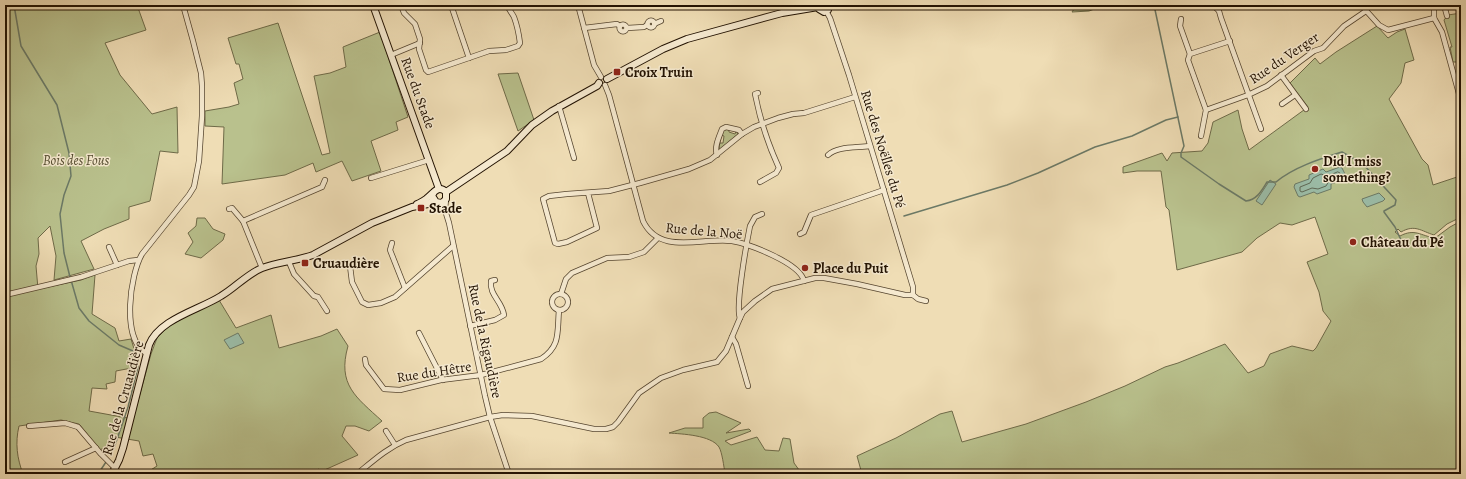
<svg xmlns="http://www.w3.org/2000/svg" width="1466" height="479" viewBox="0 0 1466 479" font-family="Alegreya,serif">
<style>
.green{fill:#b9c18d;stroke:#6e6a48}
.water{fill:#9bbda8;stroke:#6b7966}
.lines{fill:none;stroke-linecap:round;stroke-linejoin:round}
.shore{stroke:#5e6855;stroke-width:1}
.stream{stroke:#6b7966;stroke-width:1.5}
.street-casing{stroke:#55452f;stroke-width:6}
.secondary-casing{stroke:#221202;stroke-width:8}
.street{stroke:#f5e9cf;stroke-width:4.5}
.secondary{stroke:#f5e9cf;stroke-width:6}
.poi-dot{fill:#8f2418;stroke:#f5e9cf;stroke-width:1.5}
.labels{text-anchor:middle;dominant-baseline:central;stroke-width:3;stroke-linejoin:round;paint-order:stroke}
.street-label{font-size:14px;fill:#221202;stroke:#f5e9cf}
.poi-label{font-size:14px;font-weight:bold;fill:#221202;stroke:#f5e9cf;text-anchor:start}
.park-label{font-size:14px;font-style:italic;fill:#574f33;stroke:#f5e9cf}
</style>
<rect width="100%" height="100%" fill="#efddb5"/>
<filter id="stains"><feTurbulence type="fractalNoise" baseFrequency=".005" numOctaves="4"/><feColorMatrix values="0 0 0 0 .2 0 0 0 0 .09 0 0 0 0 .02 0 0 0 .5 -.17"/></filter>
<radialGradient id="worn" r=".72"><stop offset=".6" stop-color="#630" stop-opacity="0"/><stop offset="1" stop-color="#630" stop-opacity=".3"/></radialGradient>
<g class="green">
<path d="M5,5H137L146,30L105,43L120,75L152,114L177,107L178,153L160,151L150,201L129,207V219L104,229L81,241L94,269L54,280L56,256L50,226L38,238L39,254L36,266L38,289L81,280L95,275L92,314L115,328L119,341L131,339L136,355L137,367L116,371L115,382L106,384L107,389L92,388L89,411L133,419L151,354L157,338L170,325L219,300L236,328L271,315L279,348L321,336L337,329L348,346C337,385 356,397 382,421L369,431L355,426H346L342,436L358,455L320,472L319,469L304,474H147L146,473L157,466L153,454L143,456L139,441L115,437L112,443L100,450L79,424L61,420L19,426C15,443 17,458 23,474H5Z"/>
<polygon points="1079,5 1105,5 1089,11 1072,12 1076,6"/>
<polygon points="1461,13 1461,62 1453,62 1450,47 1452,47 1444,20 1448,15"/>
<polygon points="278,23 322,155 330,153 314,76 330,73 346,67 343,47 380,32 408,117 396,122 398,130 371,141 381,171 352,181 342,161 316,172 313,163 285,175 222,184 224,127 205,126 205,111 229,107 239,104 234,83 243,79 239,64 236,64 228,38"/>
<path d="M1377,26L1388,38L1397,32L1405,29L1414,60L1405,63L1401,83L1389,99L1422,159L1428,165L1433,185L1460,176L1461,179V217L1447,224L1434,235C1421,231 1415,224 1401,232L1398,229L1395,232L1400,236C1415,228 1421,236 1435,238L1450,227L1461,221V474H862L857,456L896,438L940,414L952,411L962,442L1026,424L1086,402L1125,386L1165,367L1178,363L1225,344L1248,373L1264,366L1270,354L1292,346L1313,351L1316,348L1331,321L1323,311L1319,292L1307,262L1328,254L1315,217L1292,225L1280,223L1257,238L1242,252L1177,270L1169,210L1166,207L1161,171H1137L1123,173V167L1162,153L1167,161L1172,153L1202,151L1208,143L1213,122L1238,110L1242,129L1249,150L1308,107L1290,83L1315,58L1320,64L1336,52Z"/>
<polygon points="518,73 534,120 518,131 498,74"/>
<polygon points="727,129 729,129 729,132 735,134 736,131 738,134 719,150 719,143 723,143 724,136 721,135 723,130"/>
<polygon points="197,218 205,218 213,229 225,234 223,240 201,258 185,254 193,242 188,233 196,226"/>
<path d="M716,412L741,423L726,433L749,429L751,431L725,441L731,445L757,437L765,450L779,451L783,438L790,439L794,463L802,474H725C724,467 722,452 719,447C711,435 682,434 669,433L685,428H703V418L709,413Z"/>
</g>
<g class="water">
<polygon points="1340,167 1342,168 1346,176 1345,179 1331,184 1331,189 1317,194 1314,192 1300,197 1298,196 1294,187 1295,184 1309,179 1309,175 1323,169 1326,172"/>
<polygon points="1270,180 1276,184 1262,205 1256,201"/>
<polygon points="1379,193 1385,199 1383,201 1367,207 1363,202 1362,199"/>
<polygon points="238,333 244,343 230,349 224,340"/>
</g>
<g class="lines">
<polygon class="shore" points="1338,172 1340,173 1340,176 1329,181 1326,186 1318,189 1312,188 1302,192 1300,191 1300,187 1310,183 1313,178 1321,174 1327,176"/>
<g class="stream">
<polyline points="14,5 21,46 57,105 69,153 71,176 64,195 60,214 64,253 70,277"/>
<path d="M1154,5L1184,146L1181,153V157L1219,184L1246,201C1257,200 1262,190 1267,182H1276C1294,167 1320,159 1342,152L1363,164L1396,200L1395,205L1384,211V212L1395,227L1401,240"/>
<polyline points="904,216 1007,185 1038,173 1095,147 1132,136 1166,120 1178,117"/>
<polyline points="71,280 79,308 89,321 119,345 133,351 138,367 128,407 114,448"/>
<polyline points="98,474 106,462"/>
</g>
<defs>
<g id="street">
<path d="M401,5L404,13L415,24L420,39L419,49L426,70L428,72L489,51L506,50L518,46L520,43C519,35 517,25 514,17C512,13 509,10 507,5"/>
<polyline points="451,5 469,58"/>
<polyline points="578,5 594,65 601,77"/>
<polyline points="1213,5 1219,11 1221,18 1261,129"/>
<polyline points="1361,5 1379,25 1388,30 1434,18"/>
<polyline points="1432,5 1434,10 1434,18"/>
<polyline points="1444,5 1447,16"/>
<polyline points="826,11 830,18 849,75 913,287 913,295"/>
<polyline points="1434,18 1442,32 1461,101"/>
<polyline points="1181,19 1180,26 1190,54"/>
<circle cx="651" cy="24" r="3.5"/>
<polyline points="654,24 661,21"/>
<circle cx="623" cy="28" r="3.5"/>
<polyline points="584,28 617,24 620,26"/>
<polyline points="627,28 644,27 647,25"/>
<polyline points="391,55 420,43"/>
<polyline points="1281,75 1306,109"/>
<path d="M605,85L609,95L643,221C660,256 702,237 732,241C749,244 800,263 804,281"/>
<path d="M758,93L755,94C760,120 768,144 779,168L776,173L760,182"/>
<polyline points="1282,104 1295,95"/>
<polyline points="559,106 574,158"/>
<polyline points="1206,110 1248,95 1267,86 1314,51 1323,48 1344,26 1366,11"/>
<polyline points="1201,136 1206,110 1188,60 1190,54 1230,41"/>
<path d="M717,155C714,147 719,137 722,129L726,127L739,130L742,134"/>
<path d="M828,155C837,146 857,148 870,146"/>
<polyline points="371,178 429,160"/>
<polyline points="588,193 597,228 567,242 558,244 555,243 543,199 549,196 567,194 609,191 640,183 689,169 710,160 742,134 754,127 778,118 793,114 804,113 855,97"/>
<polyline points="446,199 445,210 449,223 485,396 490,417 509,474"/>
<polyline points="229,209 232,208 243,221"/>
<polyline points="800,234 804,232 811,215 884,190"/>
<polyline points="392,243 390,250 405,288"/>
<polyline points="109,247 117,265"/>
<polyline points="289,262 294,274 314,296 318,297 327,311"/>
<polyline points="350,266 352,282 362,302 368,305 381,303 395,297 453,246"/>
<polyline points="262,268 243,221 322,187 325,180"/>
<circle cx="560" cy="302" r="8"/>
<polyline points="561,294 566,279 572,273 607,258 629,257 644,252 658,238"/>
<polyline points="5,295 81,277 129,261 138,260"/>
<polyline points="913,295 918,299 926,301"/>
<path d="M740,318C735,307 747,241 750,226L755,217L762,214"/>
<path d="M470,326L495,320L504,315C502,301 489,295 491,281L495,280"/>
<polyline points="419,333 443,380"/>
<polyline points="732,337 736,344 748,386"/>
<path d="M146,353C121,339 130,275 142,254L189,195L194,187L199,161L202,116V86L201,73L193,41L183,5"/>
<path d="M365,359L366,365L384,389L400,390L441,380L481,375L541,359C561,346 557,332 559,310"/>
<polyline points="29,426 65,423 78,427 101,454 114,467 117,474"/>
<polyline points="386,431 395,445"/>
<polyline points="65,462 96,448"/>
<path d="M357,474C373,461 387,448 406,440L490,417L503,415L532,416L594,429H606L613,427L618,422L639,393L661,378L683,370L717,362L726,351L740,318L743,312L755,301L772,289L815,278H824L857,284L905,295H913"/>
</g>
<g id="secondary">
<polyline points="373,5 439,189"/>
<polyline points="819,5 819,9 824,12 828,10 828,5"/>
<polyline points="607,79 663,49 687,39 782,13 818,7"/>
<polyline points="446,192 507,151 532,125 552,111 597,86 599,83"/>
<path d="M417,204C420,203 423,201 426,199C433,194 438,184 446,192V199L442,203L436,202L432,196L434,192"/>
<path d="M112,474L119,460L123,448L149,345C159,319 199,310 221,296C235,288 247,274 262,268C278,262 296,261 313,255L372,223L412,207L428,204L434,200"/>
</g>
</defs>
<use href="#street" class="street-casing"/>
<use href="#secondary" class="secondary-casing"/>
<use href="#street" class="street"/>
<use href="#secondary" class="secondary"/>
</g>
<g class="poi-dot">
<rect x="613" y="68" width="8" height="8" rx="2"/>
<circle cx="1315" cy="169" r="4"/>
<rect x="417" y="204" width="8" height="8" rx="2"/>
<circle cx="1353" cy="242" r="4"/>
<rect x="301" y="259" width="8" height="8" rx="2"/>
<circle cx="805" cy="268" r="4"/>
</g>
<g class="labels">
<g class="street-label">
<text transform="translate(1284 58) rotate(-34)">Rue du Verger</text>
<text transform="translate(418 93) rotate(70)">Rue du Stade</text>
<text transform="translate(883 149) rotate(73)">Rue des Noëlles du Pé</text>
<text transform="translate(704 231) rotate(5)">Rue de la Noë</text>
<text transform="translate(485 341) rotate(78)">Rue de la Rigaudière</text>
<text transform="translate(434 372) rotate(-9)">Rue du Hêtre</text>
<text transform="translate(123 398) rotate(-74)">Rue de la Cruaudière</text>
</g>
<g class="poi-label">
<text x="625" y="72">Croix Truin</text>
<text x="1323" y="161">Did I miss<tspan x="1323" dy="16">something?</tspan></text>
<text x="429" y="208">Stade</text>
<text x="1361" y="242">Château du Pé</text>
<text x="313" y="263">Cruaudière</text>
<text x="813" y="268">Place du Puit</text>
</g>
<g class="park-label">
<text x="76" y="160">Bois des Fous</text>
</g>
</g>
<rect width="1466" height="479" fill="none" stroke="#efddb5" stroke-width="20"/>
<rect x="6" y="6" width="1454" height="467" fill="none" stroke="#221202" stroke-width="2"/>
<rect x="10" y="10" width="1446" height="459" fill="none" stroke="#221202"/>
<rect width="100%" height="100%" filter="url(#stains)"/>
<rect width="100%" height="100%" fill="url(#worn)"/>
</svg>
